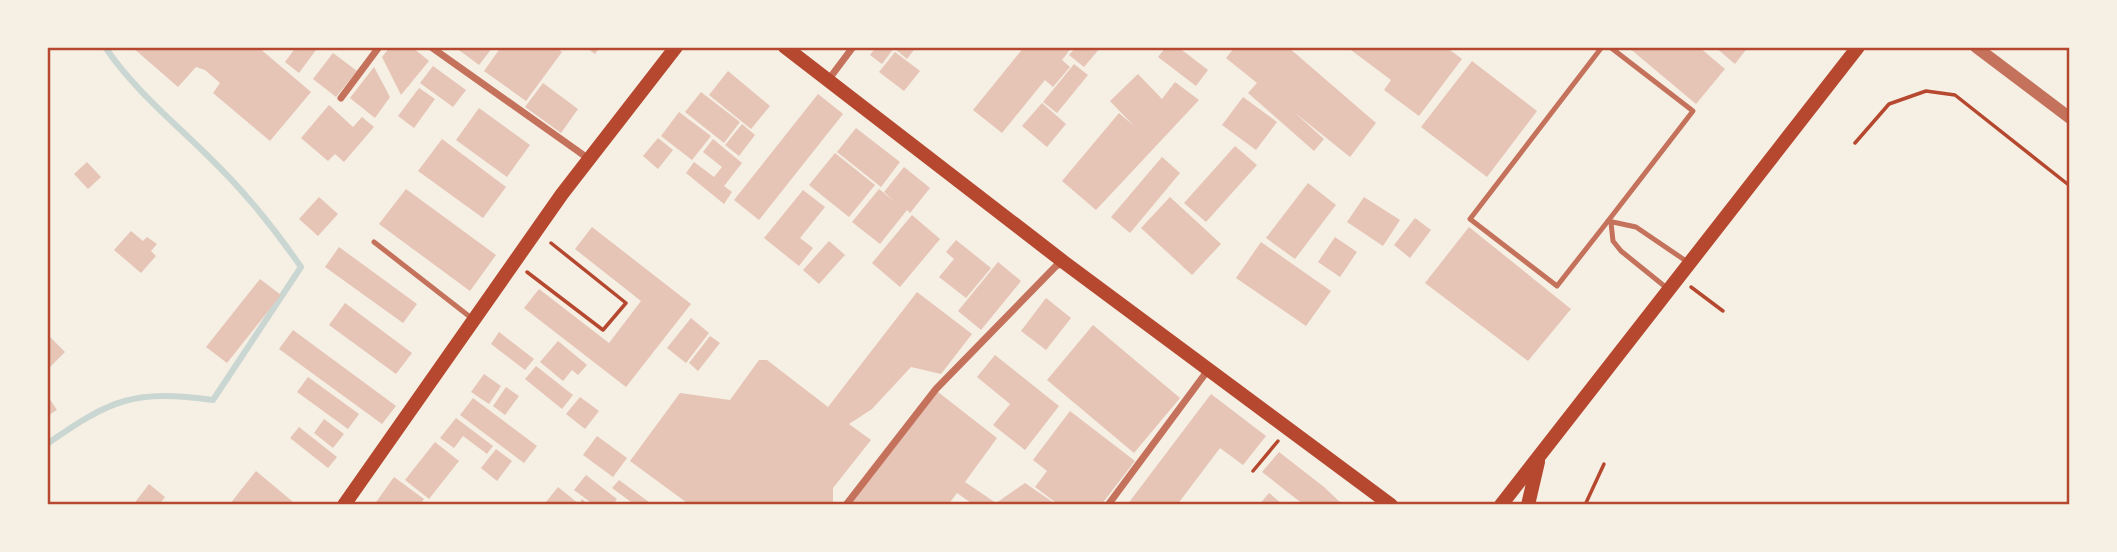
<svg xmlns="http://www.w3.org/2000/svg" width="2117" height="552" viewBox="0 0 2117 552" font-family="Spectral,serif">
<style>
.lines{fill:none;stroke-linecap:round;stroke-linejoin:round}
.stream{stroke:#c9d6d2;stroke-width:6}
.building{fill:#e6c5b7}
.path{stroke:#b5482f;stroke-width:3.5}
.service{stroke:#c5725c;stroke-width:5}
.minor{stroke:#c5725c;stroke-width:7}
.tertiary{stroke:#c5725c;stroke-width:12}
.secondary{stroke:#b5482f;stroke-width:14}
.neatline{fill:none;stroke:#b5482f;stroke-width:2.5}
</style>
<rect width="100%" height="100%" fill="#f6efe4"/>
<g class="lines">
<path class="stream" d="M47,444C111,399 135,389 213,400L301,267C274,228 246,193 212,160C175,123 135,91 105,47"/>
</g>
<g class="building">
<polygon points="132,47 258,47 311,92 270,141 213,93 220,83 205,70 196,67 178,87"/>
<polygon points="296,47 316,50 299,73 285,62"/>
<polygon points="390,47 412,47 429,61 401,95 382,57"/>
<polygon points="455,47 493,47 479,65"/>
<polygon points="501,47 556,47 562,52 526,101 484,71"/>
<polygon points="585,47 600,47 595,54"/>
<polygon points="876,47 916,47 907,59 894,48 882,64 870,55"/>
<polygon points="1024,47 1072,47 1062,60 1070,67 1053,87 1045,80 1002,133 973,110"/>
<polygon points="1076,47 1101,47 1084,67 1069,55"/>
<polygon points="1166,47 1178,47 1208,70 1196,86 1158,57"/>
<polygon points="1235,47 1288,47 1376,123 1350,157 1294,112 1324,139 1314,151 1248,93 1257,83 1226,58"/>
<polygon points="1347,47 1446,47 1462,59 1419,116 1384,90 1391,80"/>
<polygon points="1628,47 1699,47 1725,69 1696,104"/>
<polygon points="1715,47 1748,47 1735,64"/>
<polygon points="895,52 920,71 904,91 879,72"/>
<polygon points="333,53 357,71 336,97 313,79"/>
<polygon points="1472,61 1537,111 1487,177 1421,127"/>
<polygon points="1074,64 1088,75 1057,113 1043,102"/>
<polygon points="433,66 466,90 453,107 420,83"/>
<polygon points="374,67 390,97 375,118 350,98"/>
<polygon points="728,71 770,106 751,129 709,95"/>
<polygon points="1138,74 1162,99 1175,82 1199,100 1096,210 1062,181 1119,113 1134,126 1110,101"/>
<polygon points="543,83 578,109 561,133 525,107"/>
<polygon points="419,88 435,99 414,128 398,116"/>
<polygon points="701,92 740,122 724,143 685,112"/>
<polygon points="818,94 843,114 759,220 734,200"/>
<polygon points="1243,97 1277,122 1256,150 1222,125"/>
<polygon points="1042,103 1066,124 1047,147 1022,126"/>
<polygon points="329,105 353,127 362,117 374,127 344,162 335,154 328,161 301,138"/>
<polygon points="479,108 530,145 507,177 456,140"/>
<polygon points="679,112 711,136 692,160 661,136"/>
<polygon points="742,124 755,135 739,156 725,145"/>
<polygon points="856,128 900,162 881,187 837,152"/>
<polygon points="658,138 673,150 658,169 643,156"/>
<polygon points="442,139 506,187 483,218 418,171"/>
<polygon points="713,139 742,163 724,186 732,192 724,204 686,173 694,162 714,177 722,167 703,152"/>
<polygon points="1235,146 1257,165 1206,222 1184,203"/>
<polygon points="835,153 875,185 849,217 809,185"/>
<polygon points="1162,157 1180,173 1130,233 1111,217"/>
<polygon points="87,162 101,177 88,189 74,174"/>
<polygon points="904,167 930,188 910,213 907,210 880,244 852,222 879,189 895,202 884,192"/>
<polygon points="1308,183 1336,205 1295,259 1266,238"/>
<polygon points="406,189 496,255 470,291 379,224"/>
<polygon points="803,190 825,207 800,238 813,248 799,266 764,238"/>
<polygon points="319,197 338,214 318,236 299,219"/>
<polygon points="1170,197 1221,244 1192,275 1141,228"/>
<polygon points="1364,197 1400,220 1383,246 1347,222"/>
<polygon points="912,215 940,239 900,287 872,263"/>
<polygon points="1415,218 1431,230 1410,258 1394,245"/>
<polygon points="592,227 691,304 626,387 524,308 539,289 609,343 641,301 575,249"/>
<polygon points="1469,227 1571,309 1528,361 1425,283"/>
<polygon points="131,231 143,241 147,237 157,244 151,251 156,256 141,273 114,250"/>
<polygon points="1335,237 1357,252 1340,277 1318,262"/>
<polygon points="956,240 991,268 966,298 939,277 954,259 946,252"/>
<polygon points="829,241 845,255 819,284 803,270"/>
<polygon points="1261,242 1331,291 1306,326 1236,278"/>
<polygon points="339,247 417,304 403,323 325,267"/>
<polygon points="998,262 1021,281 981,330 958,311"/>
<polygon points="260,279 281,295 227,363 206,347"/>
<polygon points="917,292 972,334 941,374 911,367 872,409 849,424 871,440 833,488 833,505 690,505 630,461 680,393 730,400 759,360 767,360 828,407"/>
<polygon points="1046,298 1071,318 1046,350 1021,331"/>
<polygon points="345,303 412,353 396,374 329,325"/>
<polygon points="691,318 709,333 686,363 667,348"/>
<polygon points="1093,325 1180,398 1134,453 1047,380"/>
<polygon points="293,330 396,406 382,424 279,349"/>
<polygon points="499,332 534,359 525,370 491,344"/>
<polygon points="47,334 65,352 47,370"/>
<polygon points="710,336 720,343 698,371 689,363"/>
<polygon points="558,341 587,365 578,375 572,370 563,381 540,362"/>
<polygon points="995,355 1059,406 1025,450 993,425 1010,404 977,377"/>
<polygon points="536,366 573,395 562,409 525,379"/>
<polygon points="484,374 501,386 489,404 471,392"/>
<polygon points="308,377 359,414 348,429 297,392"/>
<polygon points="506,387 519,396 505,415 493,406"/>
<polygon points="938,392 997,438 965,482 996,503 1025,483 1057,505 974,505 957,493 948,505 850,505"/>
<polygon points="1211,394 1266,436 1243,465 1220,448 1177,505 1127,505"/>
<polygon points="47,395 57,410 47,416"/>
<polygon points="580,397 599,411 585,429 566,414"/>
<polygon points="473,398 537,446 524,463 460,415"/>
<polygon points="1070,411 1135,461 1101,505 1059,505 1035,487 1047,471 1033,460"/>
<polygon points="456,418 493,446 487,454 463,436 454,448 440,438"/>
<polygon points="324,419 344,434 333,448 314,433"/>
<polygon points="299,427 337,457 328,468 290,438"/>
<polygon points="597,436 627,458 613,477 583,455"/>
<polygon points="435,442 459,461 429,499 405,480"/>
<polygon points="496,449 512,461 497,481 481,468"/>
<polygon points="1279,452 1324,487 1343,505 1304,505 1262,472"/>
<polygon points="256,471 292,501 289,505 229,505"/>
<polygon points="586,475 617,499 613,505 594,505 574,490"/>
<polygon points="394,477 424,499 420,505 374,505"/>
<polygon points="619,480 653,505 635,505 612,488"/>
<polygon points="149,484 165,497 159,505 133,505"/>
<polygon points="558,487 579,504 582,499 589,505 549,505 546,502"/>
<polygon points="1269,493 1283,505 1259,505"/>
</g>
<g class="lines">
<g class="path">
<polyline points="1855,143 1889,104 1926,91 1955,95 2070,186"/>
<polyline points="527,272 603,330 626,303 551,243"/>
<polyline points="1691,287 1723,311"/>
<polyline points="1253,471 1278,441"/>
<polyline points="1585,505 1604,464"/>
</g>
<g class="service">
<polyline points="1602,47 1470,219 1557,286 1608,221 1636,227 1689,263"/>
<polyline points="1608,221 1693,111 1610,47"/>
<polyline points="1611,223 1613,241 1621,251 1668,289"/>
<polyline points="374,242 474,320"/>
</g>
<g class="minor">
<polyline points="431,47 589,159"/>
<polyline points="829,79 853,47"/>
<polyline points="341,98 379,47"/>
<polyline points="846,505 936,389 1056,266 1064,263"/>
<polyline points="1108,505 1208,370"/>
</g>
<polyline class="tertiary" points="1976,47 2070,118"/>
<g class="secondary">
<polyline points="785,47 1065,263 1391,505"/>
<polyline points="344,505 562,194 676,47"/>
<polyline points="1501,505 1858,47"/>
<polyline points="1528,505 1538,462"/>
</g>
</g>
<rect width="2117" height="552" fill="none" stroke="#f6efe4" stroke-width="98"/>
<rect x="49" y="49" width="2019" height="454" class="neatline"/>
</svg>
